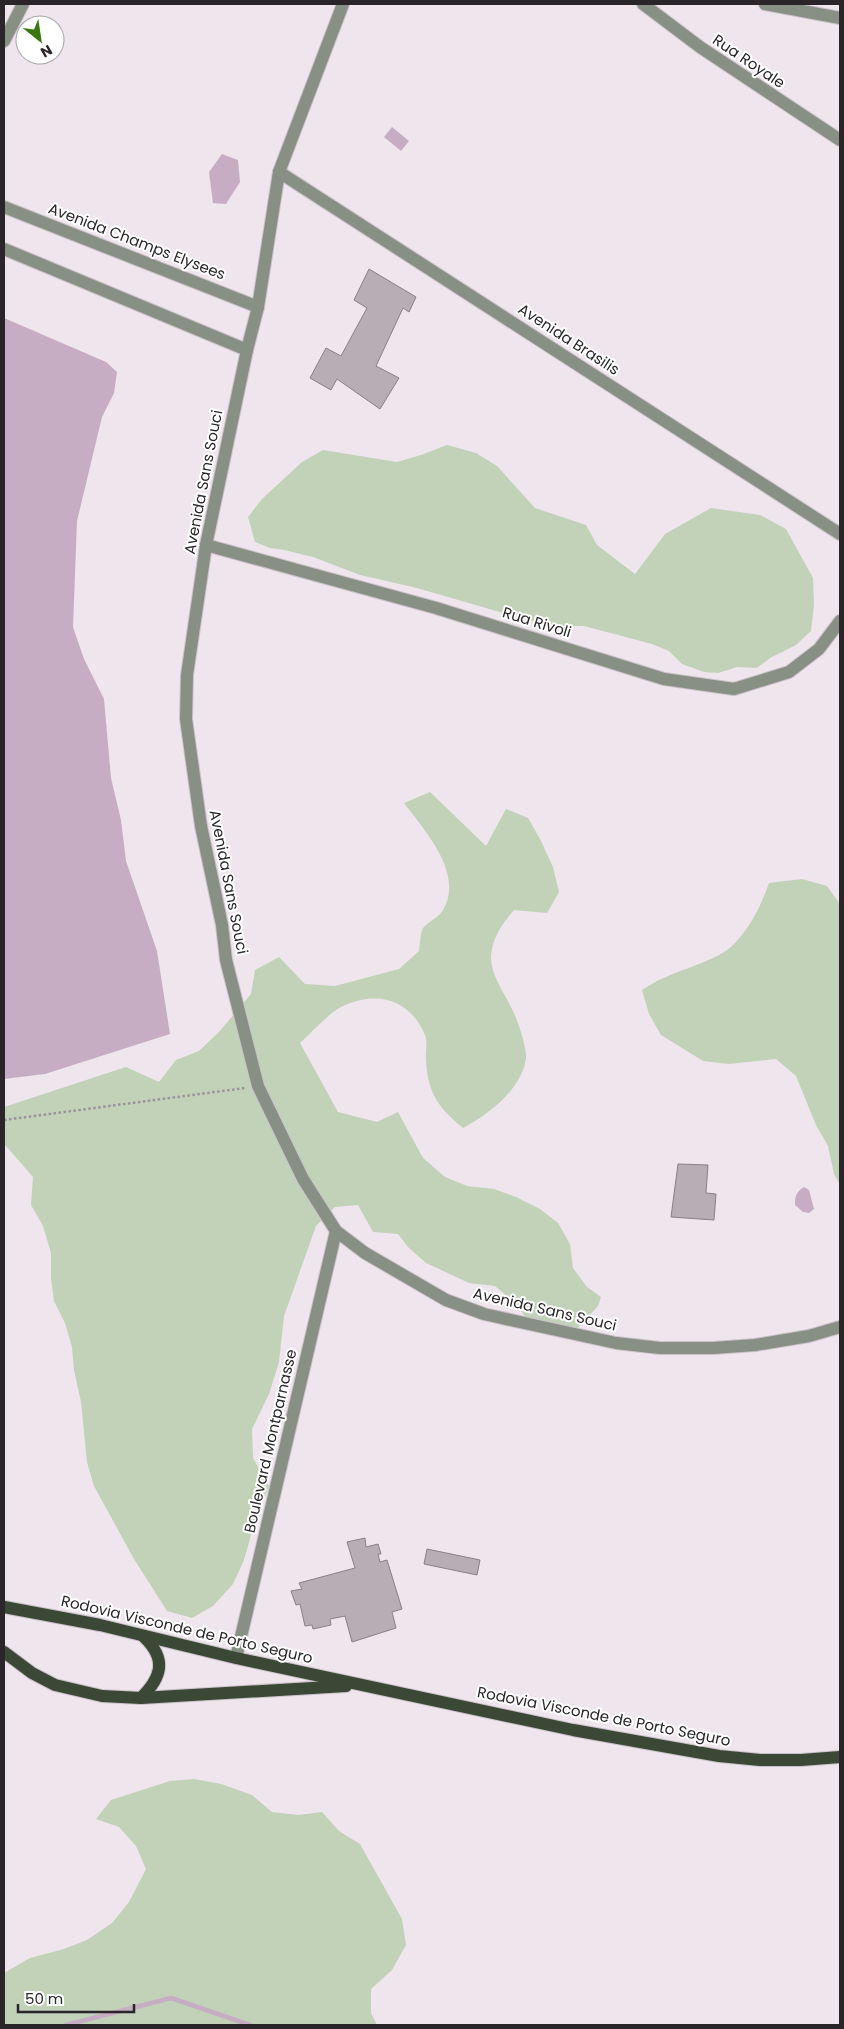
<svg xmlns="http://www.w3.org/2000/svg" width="844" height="2029" viewBox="0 0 844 2029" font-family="Poppins,sans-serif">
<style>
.green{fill:#c1d2b9}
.water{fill:#c6adc3}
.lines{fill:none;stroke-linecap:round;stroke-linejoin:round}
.stream{stroke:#c6adc3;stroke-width:4.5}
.building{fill:#b6adb5;stroke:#887f87}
.minor-casing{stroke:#cbc2ca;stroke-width:14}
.major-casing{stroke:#cbc2ca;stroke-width:14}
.path{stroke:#9b9399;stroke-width:2.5;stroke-dasharray:2.5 2.5;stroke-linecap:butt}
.minor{stroke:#888f84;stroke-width:12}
.major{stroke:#3b4835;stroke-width:12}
.labels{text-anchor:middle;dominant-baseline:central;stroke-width:4;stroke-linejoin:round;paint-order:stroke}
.street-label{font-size:15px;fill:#292528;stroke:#fff}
</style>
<rect width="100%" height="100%" fill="#efe5ed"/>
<g class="green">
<polygon points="447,445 476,453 497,466 535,508 586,525 597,545 635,574 665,534 711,508 760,515 786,529 813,578 814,605 811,631 796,645 770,658 757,668 737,667 718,673 704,672 682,664 669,651 652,644 584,626 548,626 417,588 360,575 313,557 284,550 270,548 255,542 248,517 262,499 302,462 323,450 397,462 421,455"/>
<path d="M430,792L486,846L506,809L528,818L540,839L553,867L559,892L547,913L514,910C502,924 492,938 491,957C491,976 504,992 511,1007C517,1018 527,1047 526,1059C521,1090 488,1115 463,1128C439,1108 428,1094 426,1061C425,1053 428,1042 425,1035C410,999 377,990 343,1006C331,1011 310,1034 300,1043L338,1112L377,1122L398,1112L423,1158L445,1177L467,1186L494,1189L516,1197L540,1209L558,1223L570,1244L573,1268L587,1287L601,1297L598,1306L578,1328L555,1330L530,1323L515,1303L495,1286L469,1283L426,1263L408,1247L398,1234L373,1232L358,1205L335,1207L316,1226L284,1316L279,1362L269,1394L252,1429L253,1458L269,1486L251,1535L244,1560L233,1584L213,1606L192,1618L167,1611L134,1559L94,1486L87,1462L81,1402L74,1370L72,1347L65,1323L54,1301L51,1278V1253L43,1226L31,1205L33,1177L6,1146H4V1107L126,1067L159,1082L176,1060L199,1051L219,1032L251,994L255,970L279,957L305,984L335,986L399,969L419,951C420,945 420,934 423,928C428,922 436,919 441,913C467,876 425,831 404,803Z"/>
<path d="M802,879L827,886L840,904V1185L834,1174L828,1146L816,1125L796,1076L776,1059L729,1064L703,1061L661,1035L649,1014L642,990C650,985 658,980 666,977C685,968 717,960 732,946C750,928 761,906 769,883Z"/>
<polygon points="194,1779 221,1784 252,1795 272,1812 298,1815 322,1812 339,1831 360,1844 402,1919 406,1945 392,1970 371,1989 371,2013 377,2025 4,2025 4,1973 30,1958 64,1949 87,1940 112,1923 129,1902 146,1869 136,1846 119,1827 96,1819 111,1800 170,1781"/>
</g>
<g class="water">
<polygon points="392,127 409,141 401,151 384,137"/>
<polygon points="222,154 238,160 240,182 226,204 213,203 209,172"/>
<polygon points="4,318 106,362 117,372 114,393 102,417 77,521 73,627 84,659 104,699 111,778 121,820 126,861 157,951 170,1034 45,1074 4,1079"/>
<path d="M804,1187L809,1190L814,1209L809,1213L803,1212L795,1205C795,1196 796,1192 804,1187Z"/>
</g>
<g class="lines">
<polyline class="stream" points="66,2025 171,1998 250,2025"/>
</g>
<g class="building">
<polygon points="369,269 416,297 409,312 403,308 376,366 399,378 380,409 337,379 331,390 310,378 326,348 341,356 367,308 354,300"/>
<polygon points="678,1164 708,1165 706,1193 716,1194 714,1220 671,1217"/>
<polygon points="365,1538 366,1547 378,1544 381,1554 378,1554 380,1562 387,1560 402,1609 392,1612 396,1628 352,1642 345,1616 330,1619 331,1625 313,1629 312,1625 305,1626 300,1604 296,1605 291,1591 302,1589 299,1583 355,1568 347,1542"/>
<polygon points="427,1549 480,1560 477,1575 424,1564"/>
</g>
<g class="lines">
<defs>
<g id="minor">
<polyline points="343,4 279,172 258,307 247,350 206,545 187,675 186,719 201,826 222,925 226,960 258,1086 303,1179 336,1231 365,1253 446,1300 484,1314 538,1326 616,1343 660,1348 713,1348 755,1345 809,1336 840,1327"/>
<polyline points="643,4 700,47 840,140"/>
<polyline points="765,4 840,18"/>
<polyline points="4,41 23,4"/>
<polyline points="279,172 840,534"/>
<polyline points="4,207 258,307"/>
<polyline points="4,249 247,350"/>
<polyline points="206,545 436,608 664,679 734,689 789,672 819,649 840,621"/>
<polyline points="236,1658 336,1231"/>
</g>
<g id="major">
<polyline points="4,1607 100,1625 236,1658 573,1730 719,1756 760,1760 801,1760 840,1757"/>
<polyline points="4,1652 32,1673 55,1685 102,1696 141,1698 346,1686"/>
<path d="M141,1698C162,1677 167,1659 144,1637"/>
</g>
</defs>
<use href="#minor" class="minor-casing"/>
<use href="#major" class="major-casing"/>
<polyline class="path" points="4,1120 245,1088"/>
<use href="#minor" class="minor"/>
<use href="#major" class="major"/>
</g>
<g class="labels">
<g class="street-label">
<text transform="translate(749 61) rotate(34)">Rua Royale</text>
<text transform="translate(137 241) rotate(21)">Avenida Champs Elysees</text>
<text transform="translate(569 339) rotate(33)">Avenida Brasilis</text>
<text transform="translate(203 482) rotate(-79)">Avenida Sans Souci</text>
<text transform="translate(537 622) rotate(17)">Rua Rivoli</text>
<text transform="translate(229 882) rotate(79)">Avenida Sans Souci</text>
<text transform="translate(545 1309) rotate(13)">Avenida Sans Souci</text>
<text transform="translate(270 1441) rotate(-77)">Boulevard Montparnasse</text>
<text transform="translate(187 1629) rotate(13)">Rodovia Visconde de Porto Seguro</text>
<text transform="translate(604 1716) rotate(11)">Rodovia Visconde de Porto Seguro</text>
</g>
</g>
<rect width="844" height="2029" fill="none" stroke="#292528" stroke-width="10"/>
<g transform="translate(40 40) rotate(150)"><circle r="24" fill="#ffffff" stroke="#a9a8a9"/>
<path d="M0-4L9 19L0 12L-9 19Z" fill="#3a7710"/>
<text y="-8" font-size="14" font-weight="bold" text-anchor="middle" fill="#292528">N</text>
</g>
<path d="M18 2004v8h116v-8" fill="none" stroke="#292528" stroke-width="2.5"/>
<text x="25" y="2004" font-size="15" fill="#292528" stroke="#ffffff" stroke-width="4" paint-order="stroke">50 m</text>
</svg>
